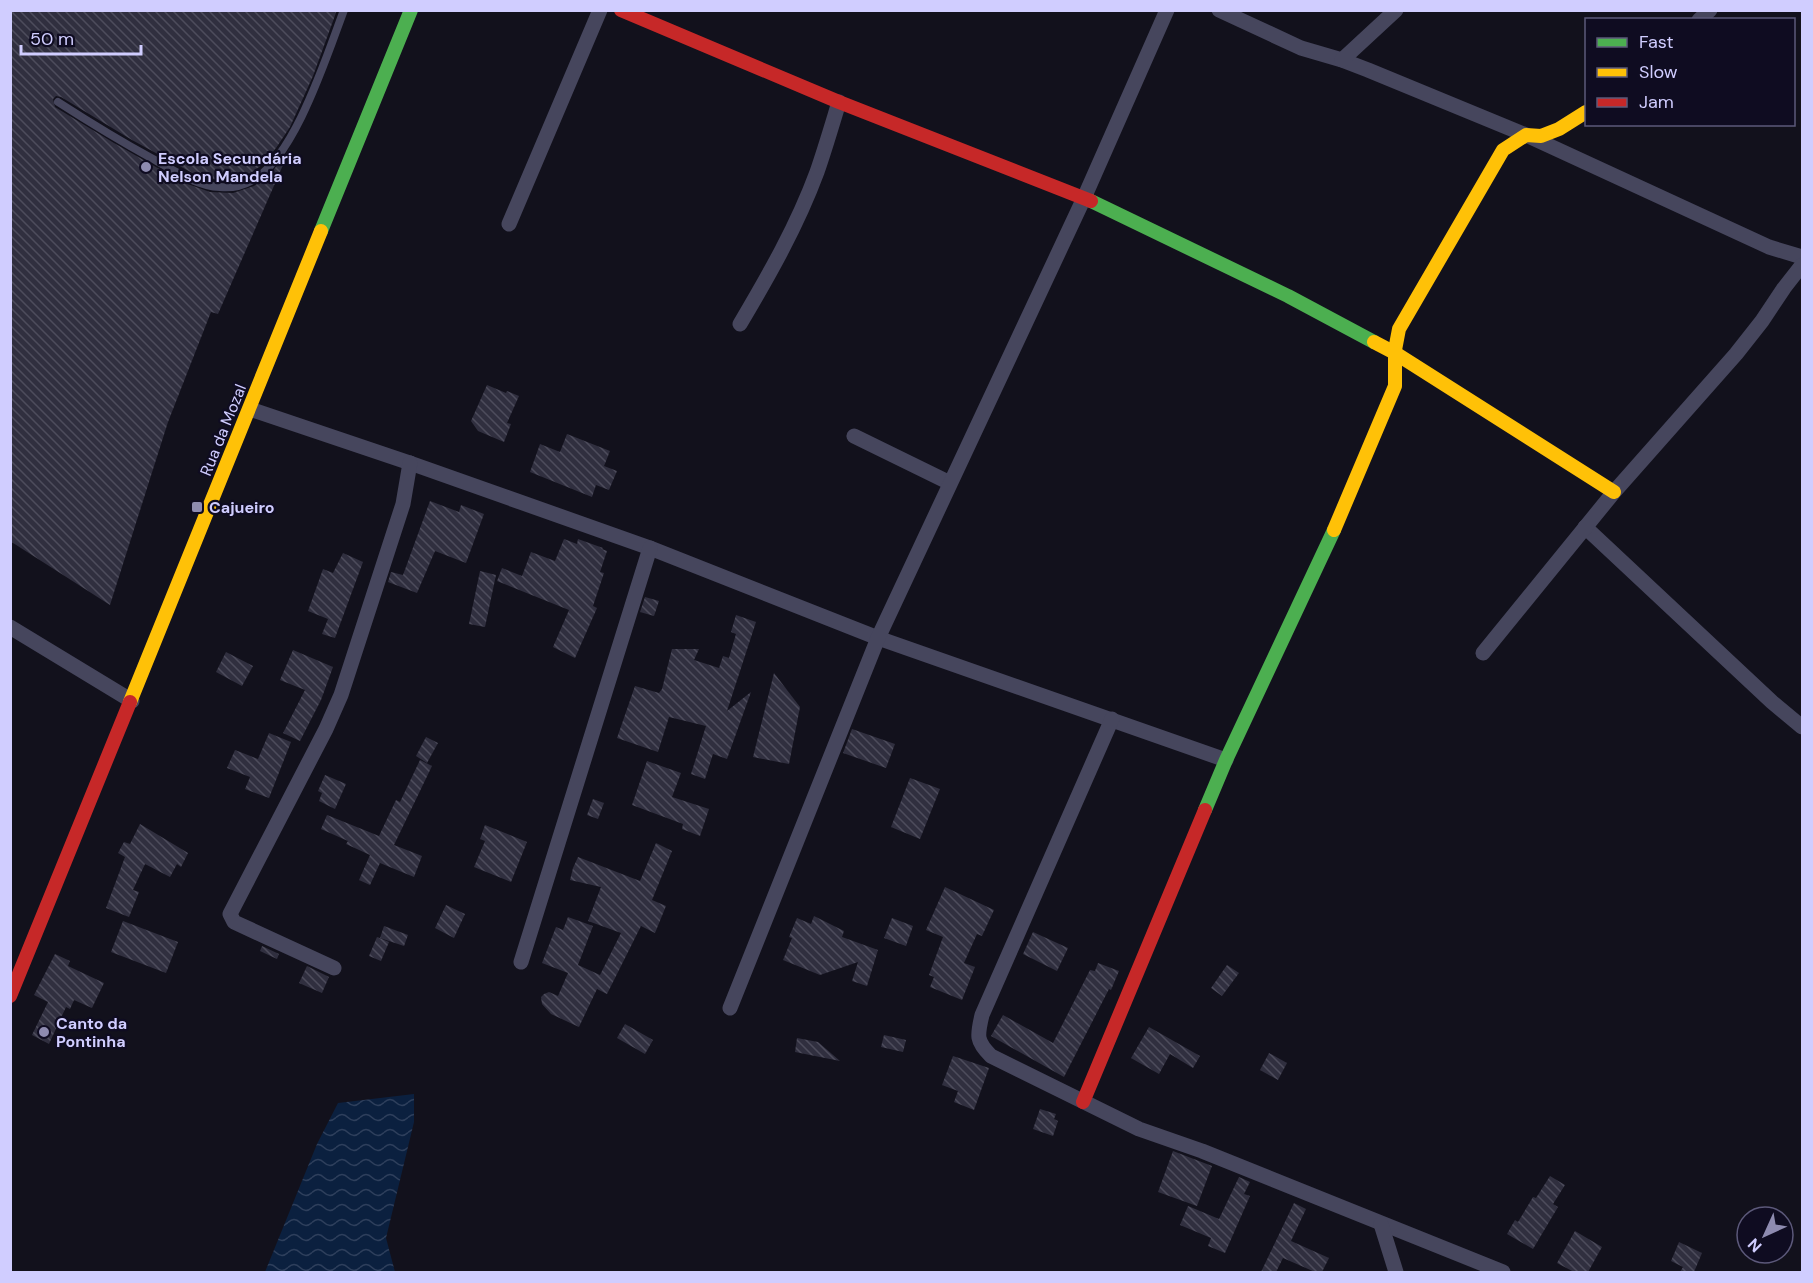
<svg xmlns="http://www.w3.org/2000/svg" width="1813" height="1283" viewBox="0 0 1813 1283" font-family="'DM Sans',sans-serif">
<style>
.water{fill:url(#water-waves)}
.building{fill:url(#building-back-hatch)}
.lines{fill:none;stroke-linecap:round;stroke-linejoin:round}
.lane{stroke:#46465d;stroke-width:8}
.street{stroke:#46465d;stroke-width:15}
.fast{stroke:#4caf50;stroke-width:14}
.slow{stroke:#ffc107;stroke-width:14}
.jam{stroke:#c62828;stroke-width:14}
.poi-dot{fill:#8e8bb0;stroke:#0f0c21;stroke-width:2}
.labels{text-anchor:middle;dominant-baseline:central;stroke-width:4.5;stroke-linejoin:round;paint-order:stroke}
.poi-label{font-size:16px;font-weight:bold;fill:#d0cdff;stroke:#0f0c21;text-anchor:start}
.street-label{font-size:16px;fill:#d0cdff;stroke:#0f0c21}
</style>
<defs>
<pattern id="water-waves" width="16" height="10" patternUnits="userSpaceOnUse" patternTransform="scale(1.5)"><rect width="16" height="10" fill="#0b203f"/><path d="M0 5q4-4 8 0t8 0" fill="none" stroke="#2e3f5c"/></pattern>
<pattern id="building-back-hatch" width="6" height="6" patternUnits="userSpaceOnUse" patternTransform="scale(1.5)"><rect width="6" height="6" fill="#302f3f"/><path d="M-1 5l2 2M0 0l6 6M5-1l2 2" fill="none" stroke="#4d4c5c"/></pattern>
</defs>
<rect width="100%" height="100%" fill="#12111c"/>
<polygon class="water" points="414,1094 414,1122 386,1238 395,1272 265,1272 317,1144 338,1103"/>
<g class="building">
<polygon points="10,10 337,10 313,76 290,127 276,148 262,165 242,179 221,181 196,175 132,140 61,97 56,96 53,99 55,107 114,143 182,182 210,192 233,193 254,186 271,173 290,149 218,314 211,312 168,422 110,605 10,541"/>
<polygon points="487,385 506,393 507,391 519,396 507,423 511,424 504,442 478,431 471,421"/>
<polygon points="567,434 610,451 604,466 617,471 609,490 596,485 592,497 530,472 540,444 560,452"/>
<polygon points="430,501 459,512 461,505 484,514 466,563 435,551 417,593 388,582 391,572 403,575"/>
<polygon points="564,539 577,544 578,539 603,548 602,549 607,551 600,572 604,573 593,606 597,608 575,658 553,647 569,610 497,581 502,568 522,576 531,552 555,561"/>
<polygon points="343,553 363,562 335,638 322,634 328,619 308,611 323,569 333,573"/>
<polygon points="480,571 496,575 485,627 469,624"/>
<polygon points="645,597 659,601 654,616 640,612"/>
<polygon points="736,615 756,622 727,711 751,692 727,759 713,754 705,779 691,774 706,726 669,717 658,752 617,738 635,686 659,693 662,689 672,649 699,649 694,660 719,668 723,656 729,658 736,634 731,632"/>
<polygon points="293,650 333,667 321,700 300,741 283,733 305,690 280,680"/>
<polygon points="226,652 253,666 242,686 216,672"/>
<polygon points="774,673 800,707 789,764 753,757"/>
<polygon points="852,729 895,744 886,768 843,753"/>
<polygon points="269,733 291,742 269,798 245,789 250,777 227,768 235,750 258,759"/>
<polygon points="426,737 438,743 427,763 416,756"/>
<polygon points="420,760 432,766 394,845 422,856 414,877 380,863 370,885 359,880 370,855 346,844 348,841 321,829 327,815 379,836 396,800 400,802"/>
<polygon points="647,761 681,773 672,797 709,809 700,836 682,829 683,824 632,805"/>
<polygon points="325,775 346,784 335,809 319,801 322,793 318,791"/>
<polygon points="910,778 940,789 920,839 891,827"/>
<polygon points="593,799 604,803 598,819 587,815"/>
<polygon points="140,824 188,853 181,867 177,864 170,877 145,864 133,890 139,892 129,917 106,908 125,857 118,853 124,842 130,844"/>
<polygon points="485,825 527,842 511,882 474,867 485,841 480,839"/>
<polygon points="656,843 672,851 652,900 666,906 655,933 641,926 607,994 597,989 579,1027 551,1014 542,1004 541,997 544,994 549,992 558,996 568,973 542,963 556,927 563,930 568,917 593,926 578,965 600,975 621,933 588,921 601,887 570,880 573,868 578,857 640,881"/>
<polygon points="945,887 994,910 982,936 977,934 964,963 975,967 962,1000 930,987 934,977 929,975 943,937 926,930"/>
<polygon points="446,905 465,914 454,938 435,928"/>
<polygon points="814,916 844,931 842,937 878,950 867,986 852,981 858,962 820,975 783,960 792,938 789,937 797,918 811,924"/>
<polygon points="892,918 913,926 906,946 884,938"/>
<polygon points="123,921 178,942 166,973 111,952"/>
<polygon points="384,926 408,935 404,946 380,938"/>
<polygon points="1033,932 1068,948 1057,971 1023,954"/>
<polygon points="377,937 389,942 381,961 369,956"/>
<polygon points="262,946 279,954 277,959 260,951"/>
<polygon points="55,954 70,961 68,966 104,983 92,1008 74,1000 70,1009 66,1007 49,1044 32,1035 48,1002 34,995"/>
<polygon points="1098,963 1119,971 1111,990 1109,989 1064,1077 991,1036 1003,1015 1053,1043 1090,970 1095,971"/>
<polygon points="1227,965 1239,973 1222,996 1211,988"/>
<polygon points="307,966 329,977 322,993 299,983"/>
<polygon points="625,1024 653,1040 645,1054 617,1038"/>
<polygon points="1149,1027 1200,1056 1193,1068 1170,1054 1159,1074 1131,1058"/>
<polygon points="884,1035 906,1040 903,1052 881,1047"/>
<polygon points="797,1038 818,1042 840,1061 795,1052"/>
<polygon points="1269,1053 1287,1063 1278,1080 1260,1070"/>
<polygon points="953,1056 989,1068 974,1110 954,1102 958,1091 942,1085"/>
<polygon points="1040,1109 1056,1114 1054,1119 1058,1121 1053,1136 1033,1129"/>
<polygon points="1173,1151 1212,1166 1197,1206 1158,1192"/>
<polygon points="1550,1176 1565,1185 1553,1204 1558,1207 1533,1249 1507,1234 1515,1220 1518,1222 1533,1197 1536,1198"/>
<polygon points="1239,1177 1250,1182 1244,1194 1250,1196 1225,1253 1208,1246 1211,1238 1180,1225 1188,1206 1219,1219"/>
<polygon points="1294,1203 1306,1209 1291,1241 1329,1258 1322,1272 1315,1272 1283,1258 1276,1272 1261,1272"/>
<polygon points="1575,1231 1602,1247 1588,1272 1574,1272 1557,1263"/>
<polygon points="1679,1242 1702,1253 1694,1272 1680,1272 1683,1267 1671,1261"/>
</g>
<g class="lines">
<path class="lane" d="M58,102C89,122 120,141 153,159C173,170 196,186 220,187C230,188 242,186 251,181C294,160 327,55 344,10"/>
<g class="street">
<polyline points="1219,10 1301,48 1342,60 1368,70 1526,135 1769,247 1802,257"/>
<polyline points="1699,20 1710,10"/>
<polyline points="1342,60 1396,10"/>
<polyline points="509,224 600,10"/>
<path d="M740,324C769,275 797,226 817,172C825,149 832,125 839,102"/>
<polyline points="250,409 410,463 650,548 878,638 1226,760"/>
<polyline points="854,436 950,483"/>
<polyline points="1585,527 1772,702 1802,727"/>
<polyline points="10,627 132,701"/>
<polyline points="1483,653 1614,492 1736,354 1762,321 1784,288 1802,265"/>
<path d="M1112,719L982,1015C977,1036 976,1041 991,1056L1139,1129L1202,1151L1503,1272"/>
<polyline points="521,962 650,548"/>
<polyline points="334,968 234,922 230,914 326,729 341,695 403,504 410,463"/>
<polyline points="730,1008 878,638 1084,198 1167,10"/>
<polyline points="1381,1224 1396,1272"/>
</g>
<g class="fast">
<polyline points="1091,201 1288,296 1374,342"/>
<polyline points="321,231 411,10"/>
<polyline points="1205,810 1226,760 1334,530"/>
</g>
<g class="slow">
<polyline points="1374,342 1395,353 1614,492"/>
<polyline points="1334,530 1395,386 1395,350 1399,329 1503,150 1526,135 1541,136 1559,129 1586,112"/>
<polyline points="130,702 321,231"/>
</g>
<g class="jam">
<polyline points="621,10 839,102 1091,201"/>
<polyline points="10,996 130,702"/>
<polyline points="1083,1102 1205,810"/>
</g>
</g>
<g class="poi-dot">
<circle cx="146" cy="167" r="6"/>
<rect x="191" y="501" width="12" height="12" rx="3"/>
<circle cx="44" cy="1032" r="6"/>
</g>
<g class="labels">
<g class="poi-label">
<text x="158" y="158">Escola Secundária<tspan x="158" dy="18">Nelson Mandela</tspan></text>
<text x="209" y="507">Cajueiro</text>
<text x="56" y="1023">Canto da<tspan x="56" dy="18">Pontinha</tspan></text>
</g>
<g class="street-label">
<text transform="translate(223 430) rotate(-68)">Rua da Mozal</text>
</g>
</g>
<rect width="1813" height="1283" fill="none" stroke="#d0cdff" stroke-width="24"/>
<rect x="1585" y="18" width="210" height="108" fill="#0f0c21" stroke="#5c597a" stroke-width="1.5"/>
<rect x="1597" y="38" width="30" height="9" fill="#4caf50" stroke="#5c597a" stroke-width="1.5"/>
<text x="1639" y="48" font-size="18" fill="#d0cdff">Fast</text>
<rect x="1597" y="68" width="30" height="9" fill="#ffc107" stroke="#5c597a" stroke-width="1.5"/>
<text x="1639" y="78" font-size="18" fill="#d0cdff">Slow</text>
<rect x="1597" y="98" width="30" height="9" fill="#c62828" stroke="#5c597a" stroke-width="1.5"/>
<text x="1639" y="108" font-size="18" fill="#d0cdff">Jam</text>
<g transform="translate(1765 1235) rotate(225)"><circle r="28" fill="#0f0c21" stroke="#5c597a" stroke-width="1.5"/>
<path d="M0-4.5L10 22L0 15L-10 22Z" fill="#8e8bb0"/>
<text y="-9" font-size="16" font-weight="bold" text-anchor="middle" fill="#d0cdff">N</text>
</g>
<path d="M21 45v9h120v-9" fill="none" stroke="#d0cdff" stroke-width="3"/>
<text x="30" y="45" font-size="18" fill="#d0cdff" stroke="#0f0c21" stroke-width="4.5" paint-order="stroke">50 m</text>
</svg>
